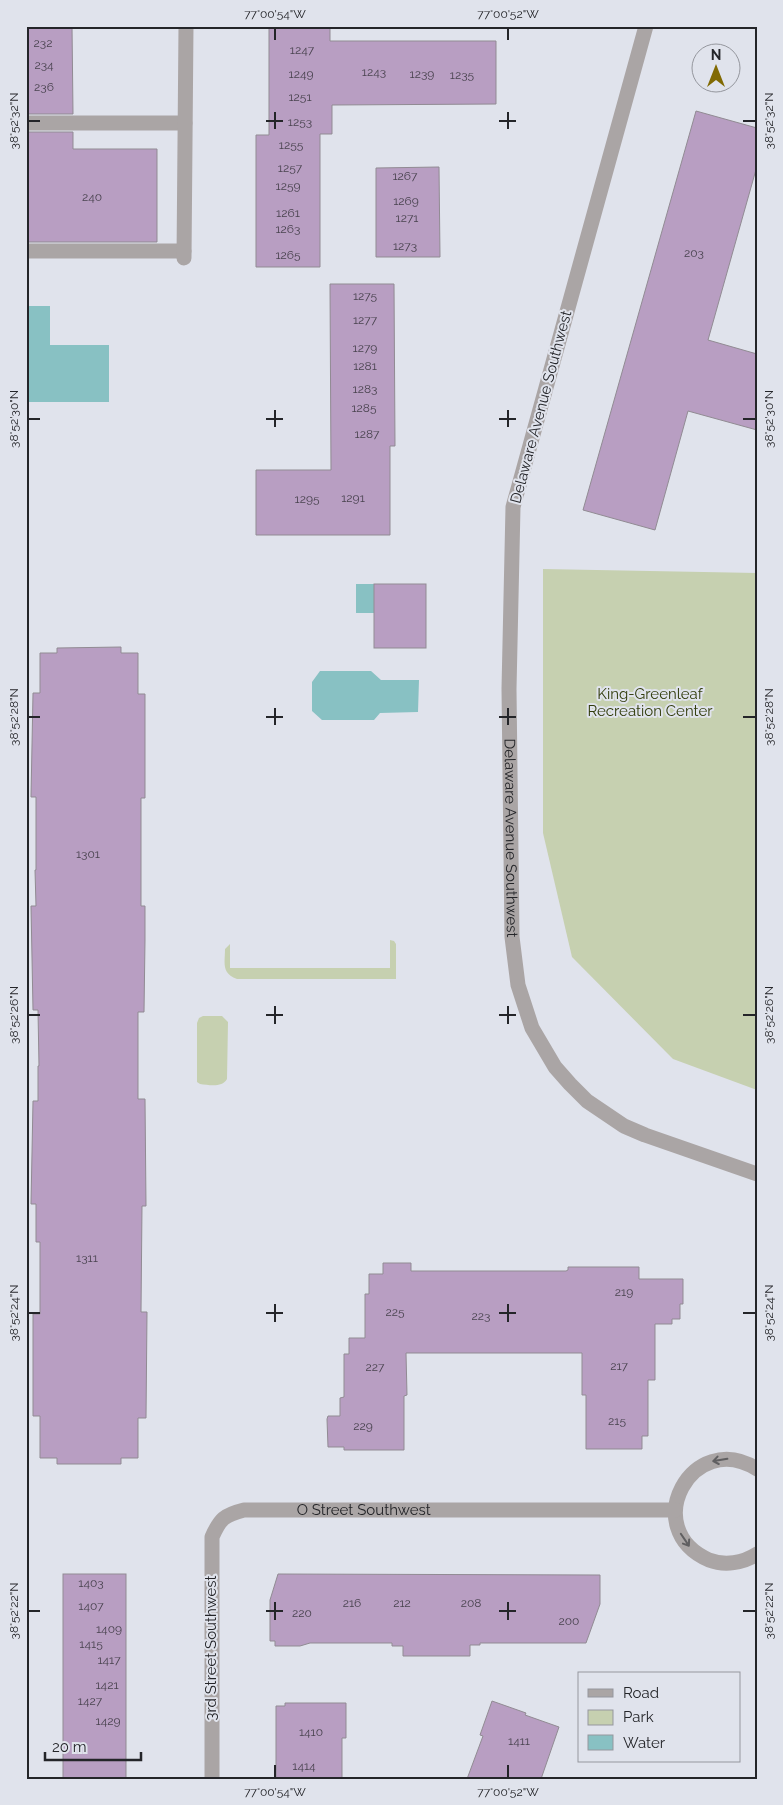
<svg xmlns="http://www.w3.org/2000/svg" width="783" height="1805" viewBox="0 0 783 1805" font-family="Raleway,sans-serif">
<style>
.green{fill:#c6d0b0}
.water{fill:#88c1c3}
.building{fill:#b89ec2;stroke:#918b93}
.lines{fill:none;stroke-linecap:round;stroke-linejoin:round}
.minor{stroke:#aaa5a5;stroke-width:15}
.oneway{stroke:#605f61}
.ticks{fill:none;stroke:#242529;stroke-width:2}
.labels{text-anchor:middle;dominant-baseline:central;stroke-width:4;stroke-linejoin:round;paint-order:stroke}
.number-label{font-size:12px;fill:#49434f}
.street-label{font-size:15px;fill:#242529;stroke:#e0e3ec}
.park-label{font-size:15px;fill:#313c0b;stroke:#e0e3ec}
.neatline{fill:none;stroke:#242529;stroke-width:2}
.ticks-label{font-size:12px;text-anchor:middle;fill:#242529}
</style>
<rect width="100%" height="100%" fill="#e0e3ec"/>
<g class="green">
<polygon points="543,569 757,573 757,1090 673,1059 572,957 543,833"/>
<path d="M390,940L394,941L396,944V979H237C221,973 225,963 225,949L230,944V968H390Z"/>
<path d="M203,1016H222L228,1022L227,1079C222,1088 209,1085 200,1084L197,1082V1023L199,1018Z"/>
</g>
<g class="water">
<polygon points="26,306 50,306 50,345 109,345 109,402 26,402"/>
<rect x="356" y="584" width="55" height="29"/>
<polygon points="320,671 371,671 381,680 419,680 418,712 380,713 374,720 322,720 312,711 312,682"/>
</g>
<g class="building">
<polygon points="26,26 72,26 73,114 26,114"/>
<polygon points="269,26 330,26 330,41 496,41 496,104 332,105 332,134 320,134 320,267 256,267 256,135 269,135"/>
<polygon points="696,111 757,128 757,166 708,340 757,354 757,430 688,411 655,530 583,510"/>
<polygon points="26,132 73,132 73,149 157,149 157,242 26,242"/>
<polygon points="439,167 440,257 376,257 376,168"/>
<polygon points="330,284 394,284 395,446 390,446 390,535 256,535 256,470 331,470"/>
<rect x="374" y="584" width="52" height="64"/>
<polygon points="121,647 121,653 138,653 138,694 145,694 145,798 141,798 141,906 145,906 145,940 144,1012 138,1012 138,1099 145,1099 146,1206 142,1206 141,1312 147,1312 146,1418 138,1418 138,1458 121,1458 121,1464 57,1464 57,1458 40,1458 40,1416 33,1416 33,1314 40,1314 40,1242 36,1242 36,1204 31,1204 33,1101 38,1101 38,1066 39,1066 38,1010 33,1010 31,906 36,906 35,870 36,870 36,797 31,797 33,693 40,693 40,653 57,653 57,648"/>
<polygon points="383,1263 411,1263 411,1271 566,1271 568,1270 568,1267 639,1267 639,1279 683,1279 683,1304 680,1304 680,1319 672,1319 672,1324 655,1324 655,1380 648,1380 648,1436 642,1436 642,1449 586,1449 586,1395 582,1395 582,1353 406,1353 407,1395 404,1396 404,1450 344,1450 344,1447 328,1447 327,1419 328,1416 340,1416 340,1398 344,1397 344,1354 349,1354 349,1338 365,1338 365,1294 369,1294 369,1274 383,1274"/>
<rect x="63" y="1574" width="63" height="205"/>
<polygon points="278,1574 600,1575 600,1604 586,1643 480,1643 480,1645 470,1645 470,1656 403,1656 403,1646 392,1646 392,1643 310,1643 300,1646 275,1646 275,1641 270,1641 270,1600"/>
<polygon points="492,1701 526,1713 525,1715 559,1727 541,1779 467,1779 483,1736 480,1735"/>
<polygon points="285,1703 346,1703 346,1738 342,1738 342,1779 276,1779 276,1706 285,1706"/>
</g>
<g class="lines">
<g class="minor">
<path id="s1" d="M646,26L513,507L509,689L512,937L518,985L532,1028L555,1067L570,1084L587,1101L624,1126L645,1135L757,1174"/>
<polyline points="26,123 185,123"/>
<polyline points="26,251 184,251"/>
<polyline points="184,258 186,26"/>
<path d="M757,1469C692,1428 638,1529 709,1560C725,1566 743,1563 757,1554"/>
<path id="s2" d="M212,1779V1537C220,1519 224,1515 244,1510H675"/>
</g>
</g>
<defs><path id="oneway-shaft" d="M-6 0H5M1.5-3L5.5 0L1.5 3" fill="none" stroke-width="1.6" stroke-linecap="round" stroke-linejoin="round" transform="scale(1.25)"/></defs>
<g class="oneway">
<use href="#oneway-shaft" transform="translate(720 1460) rotate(171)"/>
<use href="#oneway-shaft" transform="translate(685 1540) rotate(56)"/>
</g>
<path class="ticks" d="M275,28V40M508,28V40M275,112V129M508,112V129M28,121H40M266,121H283M499,121H516M743,121H756M275,410V427M508,410V427M28,419H40M266,419H283M499,419H516M743,419H756M275,708V725M508,708V725M28,717H40M266,717H283M499,717H516M743,717H756M275,1006V1024M508,1006V1024M28,1015H40M266,1015H283M499,1015H516M743,1015H756M275,1304V1322M508,1304V1322M28,1313H40M266,1313H283M499,1313H516M743,1313H756M275,1602V1620M508,1602V1620M28,1611H40M266,1611H283M499,1611H516M743,1611H756M275,1765V1778M508,1765V1778"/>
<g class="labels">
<g class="number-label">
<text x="43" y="43">232</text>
<text x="302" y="50">1247</text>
<text x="44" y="65">234</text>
<text x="374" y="72">1243</text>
<text x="301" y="74">1249</text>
<text x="422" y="74">1239</text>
<text x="462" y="75">1235</text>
<text x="44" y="87">236</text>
<text x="300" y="97">1251</text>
<text x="300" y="122">1253</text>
<text x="291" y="145">1255</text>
<text x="290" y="168">1257</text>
<text x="405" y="176">1267</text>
<text x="288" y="186">1259</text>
<text x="92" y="197">240</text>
<text x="406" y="201">1269</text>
<text x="288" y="213">1261</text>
<text x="407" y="218">1271</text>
<text x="288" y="229">1263</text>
<text x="405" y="246">1273</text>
<text x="694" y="253">203</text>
<text x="288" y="255">1265</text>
<text x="365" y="296">1275</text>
<text x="365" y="320">1277</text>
<text x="365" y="348">1279</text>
<text x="365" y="366">1281</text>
<text x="365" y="389">1283</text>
<text x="364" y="408">1285</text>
<text x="367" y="434">1287</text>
<text x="353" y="498">1291</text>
<text x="307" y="499">1295</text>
<text x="88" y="854">1301</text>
<text x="87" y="1258">1311</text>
<text x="624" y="1292">219</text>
<text x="395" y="1312">225</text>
<text x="481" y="1316">223</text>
<text x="619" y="1366">217</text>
<text x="375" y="1367">227</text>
<text x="617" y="1421">215</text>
<text x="363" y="1426">229</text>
<text x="91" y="1583">1403</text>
<text x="352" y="1603">216</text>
<text x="402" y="1603">212</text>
<text x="471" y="1603">208</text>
<text x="91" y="1606">1407</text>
<text x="302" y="1613">220</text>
<text x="569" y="1621">200</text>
<text x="109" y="1629">1409</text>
<text x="91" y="1644">1415</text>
<text x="109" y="1660">1417</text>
<text x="107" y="1685">1421</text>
<text x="90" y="1701">1427</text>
<text x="108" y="1721">1429</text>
<text x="311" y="1732">1410</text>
<text x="519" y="1741">1411</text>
<text x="304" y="1766">1414</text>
</g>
<g class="street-label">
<text transform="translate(541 407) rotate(-75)">Delaware Avenue Southwest</text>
<text stroke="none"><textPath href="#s1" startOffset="830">Delaware Avenue Southwest</textPath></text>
<text stroke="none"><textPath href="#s2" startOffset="406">O Street Southwest</textPath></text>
<text transform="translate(211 1648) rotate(-90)">3rd Street Southwest</text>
</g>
<g class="park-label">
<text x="650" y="694">King-Greenleaf<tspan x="650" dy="17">Recreation Center</tspan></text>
</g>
</g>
<rect width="783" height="1805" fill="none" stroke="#e0e3ec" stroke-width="55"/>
<rect x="578" y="1672" width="162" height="90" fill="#e0e3ec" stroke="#95979e"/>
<rect x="588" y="1689" width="25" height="8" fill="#aaa5a5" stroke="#95979e"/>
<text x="623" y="1698" font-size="15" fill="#242529">Road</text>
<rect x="588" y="1710" width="25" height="15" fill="#c6d0b0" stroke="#95979e"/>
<text x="623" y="1722" font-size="15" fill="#242529">Park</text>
<rect x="588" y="1735" width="25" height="15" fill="#88c1c3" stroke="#95979e"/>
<text x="623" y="1748" font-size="15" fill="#242529">Water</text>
<g transform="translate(716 68)"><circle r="24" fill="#e0e3ec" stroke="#95979e"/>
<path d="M0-4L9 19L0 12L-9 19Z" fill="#816a03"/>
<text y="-8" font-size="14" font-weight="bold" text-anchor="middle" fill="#242529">N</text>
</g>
<path d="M45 1752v8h96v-8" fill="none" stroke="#242529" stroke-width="2.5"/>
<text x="52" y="1752" font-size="15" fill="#242529" stroke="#e0e3ec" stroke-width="4" paint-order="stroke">20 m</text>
<rect x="28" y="28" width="728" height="1750" class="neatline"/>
<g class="ticks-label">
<text x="275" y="18">77°00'54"W</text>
<text x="508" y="18">77°00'52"W</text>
<text transform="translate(14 121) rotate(-90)" y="4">38°52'32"N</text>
<text transform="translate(769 121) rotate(-90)" y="4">38°52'32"N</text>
<text transform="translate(14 419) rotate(-90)" y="4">38°52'30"N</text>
<text transform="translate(769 419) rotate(-90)" y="4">38°52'30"N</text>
<text transform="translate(14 717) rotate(-90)" y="4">38°52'28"N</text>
<text transform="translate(769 717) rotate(-90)" y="4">38°52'28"N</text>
<text transform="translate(14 1015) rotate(-90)" y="4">38°52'26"N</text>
<text transform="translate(769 1015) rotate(-90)" y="4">38°52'26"N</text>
<text transform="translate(14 1313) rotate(-90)" y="4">38°52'24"N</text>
<text transform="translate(769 1313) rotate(-90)" y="4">38°52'24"N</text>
<text transform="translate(14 1611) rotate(-90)" y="4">38°52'22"N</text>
<text transform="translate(769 1611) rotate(-90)" y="4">38°52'22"N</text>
<text x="275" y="1796">77°00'54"W</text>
<text x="508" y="1796">77°00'52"W</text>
</g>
</svg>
